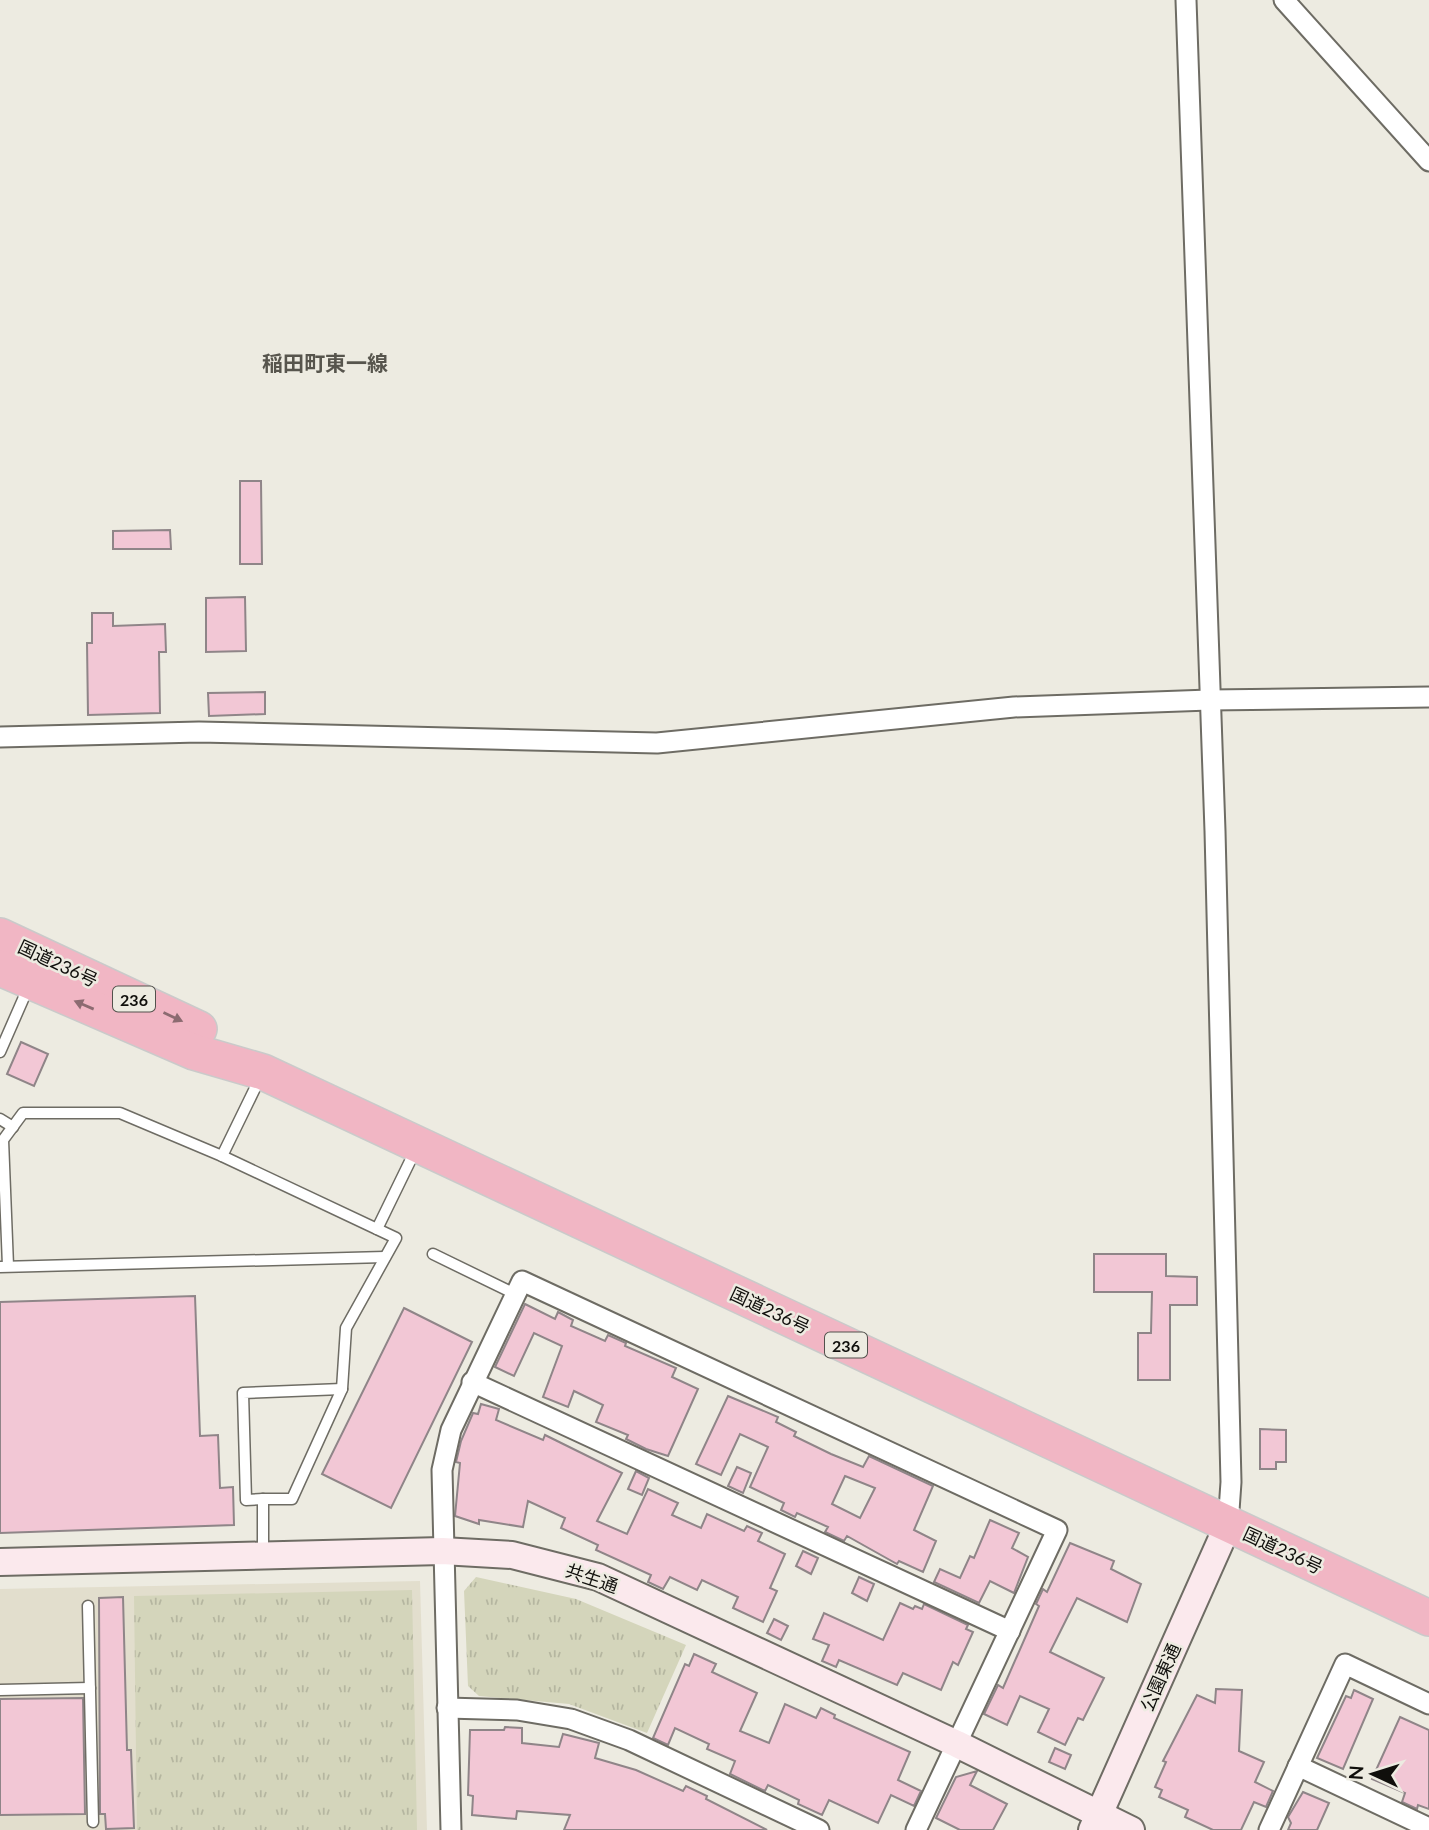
<svg xmlns="http://www.w3.org/2000/svg" width="1429" height="1830" viewBox="0 0 1429 1830" font-family="Lato,'Noto Sans JP',sans-serif">
<style>
.built{fill:#e2decd}
.park{fill:url(#park-tufts)}
.building{fill:#f2c7d5;stroke:#8f8588;stroke-width:2;fill-rule:evenodd}
.lines{fill:none;stroke-linecap:round;stroke-linejoin:round}
.lane-casing{stroke:#6e6c64;stroke-width:13}
.street-casing{stroke:#6e6c64;stroke-width:23}
.secondary-casing{stroke:#6e6c64;stroke-width:30}
.highway-casing{stroke:#cacaca;stroke-width:38}
.lane{stroke:#fff;stroke-width:10}
.street{stroke:#fff;stroke-width:19}
.secondary{stroke:#fbe9ed;stroke-width:26}
.highway{stroke:#f1b6c4;stroke-width:35}
.oneway{fill:#8c6b71}
.labels{text-anchor:middle;dominant-baseline:central;stroke-width:5;stroke-linejoin:round;paint-order:stroke}
.shield{fill:#edebe1;stroke:#52514c;stroke-width:2}
.shield-label{font-size:16px;font-weight:bold;fill:#100f0c}
.street-label{font-size:18px;fill:#100f0c;stroke:#edebe1}
.quarter-label{font-size:21px;font-weight:bold;fill:#57554d;stroke:#edebe1}
</style>
<defs>
<pattern id="park-tufts" width="24" height="20" patternUnits="userSpaceOnUse" patternTransform="scale(1.75)"><rect width="24" height="20" fill="#d4d5bb"/><path d="M3 7l-1-3M5 7V3M7 7l1-3M15 17l-1-3M17 17v-4M19 17l1-3" fill="none" stroke="#b5b6a0"/></pattern>
</defs>
<rect width="100%" height="100%" fill="#edebe1"/>
<polygon class="built" points="420,1581 427,1830 0,1830 0,1589"/>
<g class="park">
<polygon points="476,1577 576,1599 686,1645 647,1733 569,1704 479,1696 468,1686 464,1591"/>
<polygon points="412,1590 417,1830 137,1830 134,1596"/>
</g>
<g class="building">
<polygon points="240,481 261,481 262,564 240,564"/>
<polygon points="170,530 171,549 113,549 113,531"/>
<polygon points="245,597 246,651 206,652 206,598"/>
<polygon points="92,613 113,613 113,626 165,624 166,652 159,652 160,713 88,715 87,643 92,643"/>
<polygon points="265,692 265,714 209,716 208,693"/>
<polygon points="21,1042 48,1054 34,1086 7,1074"/>
<polygon points="1094,1254 1166,1254 1166,1276 1197,1277 1197,1305 1170,1305 1170,1380 1138,1380 1138,1333 1151,1333 1152,1292 1094,1292"/>
<polygon points="195,1296 200,1436 218,1435 220,1488 233,1487 234,1525 0,1533 0,1302"/>
<polygon points="525,1304 555,1319 558,1312 573,1320 571,1326 605,1341 608,1335 626,1343 625,1346 676,1368 672,1377 698,1389 668,1456 646,1449 626,1439 628,1435 596,1422 603,1405 574,1391 568,1407 543,1397 562,1346 534,1333 514,1376 495,1367"/>
<polygon points="404,1308 472,1342 391,1508 322,1474"/>
<path d="M728,1396L778,1417L776,1422L796,1432L794,1436L831,1454L863,1467L869,1456L933,1486L914,1530L936,1541L923,1572L899,1561L897,1564L847,1536L844,1541L825,1532L828,1527L797,1513L795,1517L781,1510L784,1503L750,1487L768,1447L740,1434L721,1475L696,1464ZM845,1476L875,1488L860,1518L832,1504Z"/>
<polygon points="481,1404 499,1409 496,1420 543,1440 545,1435 622,1473 597,1521 627,1534 648,1489 678,1503 672,1515 701,1528 707,1514 744,1531 747,1526 762,1533 758,1541 785,1554 770,1588 777,1591 763,1622 733,1608 738,1597 702,1580 697,1590 670,1577 663,1589 648,1582 651,1575 596,1550 598,1545 561,1528 565,1518 528,1501 523,1527 479,1520 479,1524 455,1516 460,1463 456,1462 461,1441 473,1413 478,1414"/>
<polygon points="1260,1429 1286,1430 1286,1462 1276,1462 1276,1469 1260,1469"/>
<polygon points="737,1467 751,1473 743,1493 728,1486"/>
<polygon points="636,1471 649,1478 642,1495 628,1489"/>
<polygon points="990,1520 1019,1533 1012,1548 1028,1557 1014,1593 990,1581 979,1603 934,1582 940,1569 960,1578 970,1556 974,1558"/>
<polygon points="1070,1543 1114,1561 1111,1569 1141,1584 1127,1622 1077,1598 1050,1652 1104,1678 1083,1720 1078,1718 1065,1745 1038,1732 1049,1709 1020,1696 1007,1725 984,1714 998,1685 1003,1688 1039,1606 1036,1604 1043,1589 1047,1592"/>
<polygon points="803,1551 818,1558 811,1574 796,1566"/>
<polygon points="859,1577 874,1584 867,1601 852,1593"/>
<polygon points="123,1597 127,1750 131,1750 134,1828 106,1829 105,1814 100,1814 99,1598"/>
<polygon points="900,1603 913,1609 915,1606 922,1609 924,1604 968,1625 966,1629 973,1632 958,1665 953,1662 941,1690 903,1673 897,1685 839,1660 836,1667 822,1661 829,1645 813,1639 824,1613 883,1640"/>
<polygon points="774,1619 788,1626 781,1640 767,1633"/>
<polygon points="694,1654 716,1664 712,1672 757,1693 740,1731 769,1743 785,1704 816,1718 821,1708 835,1715 834,1718 910,1752 898,1780 921,1791 914,1806 891,1795 878,1823 829,1800 822,1815 798,1804 799,1800 768,1785 765,1791 730,1774 735,1761 707,1749 709,1744 675,1728 668,1745 653,1738 685,1664 689,1666"/>
<polygon points="1216,1689 1242,1690 1239,1751 1264,1762 1255,1782 1273,1791 1266,1807 1254,1802 1241,1830 1213,1830 1185,1817 1188,1810 1159,1797 1162,1790 1155,1787 1166,1762 1163,1761 1197,1695 1215,1703"/>
<polygon points="1354,1690 1373,1699 1343,1769 1317,1758 1346,1696 1351,1698"/>
<polygon points="83,1698 85,1814 0,1815 0,1699"/>
<polygon points="1400,1717 1429,1730 1429,1809 1418,1805 1417,1809 1402,1802 1405,1793 1372,1779"/>
<polygon points="505,1727 522,1728 522,1743 559,1747 563,1734 599,1743 595,1758 636,1770 683,1791 686,1786 707,1796 706,1799 767,1830 564,1830 570,1815 517,1811 516,1819 472,1815 473,1796 468,1795 470,1730 504,1730"/>
<polygon points="1055,1748 1071,1755 1065,1769 1049,1762"/>
<polygon points="977,1771 970,1785 1007,1804 993,1830 960,1830 936,1818 956,1777"/>
<polygon points="1303,1792 1329,1803 1317,1830 1288,1830 1291,1823 1288,1817"/>
</g>
<g class="lines">
<defs>
<g id="lane">
<polyline points="0,1052 28,988"/>
<polyline points="0,1119 13,1127"/>
<polyline points="222,1156 260,1078"/>
<polyline points="377,1229 415,1151"/>
<polyline points="433,1254 515,1294"/>
<polyline points="8,1266 3,1140 23,1113 120,1113 222,1156 396,1238 346,1328 342,1389 292,1499 263,1499 263,1555"/>
<polyline points="0,1267 385,1257"/>
<polyline points="263,1499 246,1500 243,1393 342,1389"/>
<polyline points="88,1606 93,1822"/>
<polyline points="0,1690 90,1688"/>
</g>
<g id="street">
<polyline points="1186,0 1215,831 1231,1482 1228,1525"/>
<polyline points="1284,0 1429,161"/>
<polyline points="0,737 199,732 657,743 1014,707 1209,700 1429,697"/>
<polyline points="472,1382 1010,1631"/>
<polyline points="447,1708 517,1710 571,1719 629,1740 819,1830"/>
<polyline points="1298,1766 1429,1828"/>
<polyline points="451,1830 442,1470 451,1430 522,1281 1057,1530 916,1830"/>
<polyline points="1269,1830 1345,1664 1429,1704"/>
</g>
<g id="secondary">
<polyline points="0,1562 442,1551 512,1555 598,1577 957,1744 1131,1830"/>
<polyline points="1092,1830 1228,1525"/>
</g>
<g id="highway">
<polyline points="0,936 199,1029"/>
<polyline points="0,968 194,1052 263,1072 1429,1618"/>
</g>
</defs>
<use href="#lane" class="lane-casing"/>
<use href="#street" class="street-casing"/>
<use href="#secondary" class="secondary-casing"/>
<use href="#highway" class="highway-casing"/>
<use href="#lane" class="lane"/>
<use href="#street" class="street"/>
<use href="#secondary" class="secondary"/>
<use href="#highway" class="highway"/>
</g>
<defs><path id="oneway-solid" d="M-6-.8H1V-3.2L6.5 0L1 3.2V.8H-6Z" transform="scale(1.75)"/></defs>
<g class="oneway">
<use href="#oneway-solid" transform="translate(84 1005) rotate(-157)"/>
<use href="#oneway-solid" transform="translate(173 1017) rotate(25)"/>
</g>
<g class="labels">
<g class="shield">
<rect x="113" y="986.5" width="42" height="25" rx="5"/>
<rect x="825" y="1332.5" width="42" height="25" rx="5"/>
</g>
<g class="shield-label">
<text x="134" y="999">236</text>
<text x="846" y="1345">236</text>
</g>
<g class="street-label">
<text transform="translate(58 963) rotate(25)">国道236号</text>
<text transform="translate(770 1310) rotate(25)">国道236号</text>
<text transform="translate(1283 1550) rotate(25)">国道236号</text>
<text transform="translate(592 1578) rotate(19)">共生通</text>
<text transform="translate(1160 1677) rotate(-66)">公園東通</text>
</g>
<g class="quarter-label">
<text x="325" y="362">稲田町東一線</text>
</g>
</g>
<g transform="translate(1373 1774) rotate(274)" stroke="#edebe1" stroke-width="5" paint-order="stroke">
<path d="M0-5L12 26L0 18L-12 26Z" fill="#100f0c"/>
<text y="-10" font-size="19" font-weight="bold" text-anchor="middle" fill="#100f0c">N</text>
</g>
</svg>
